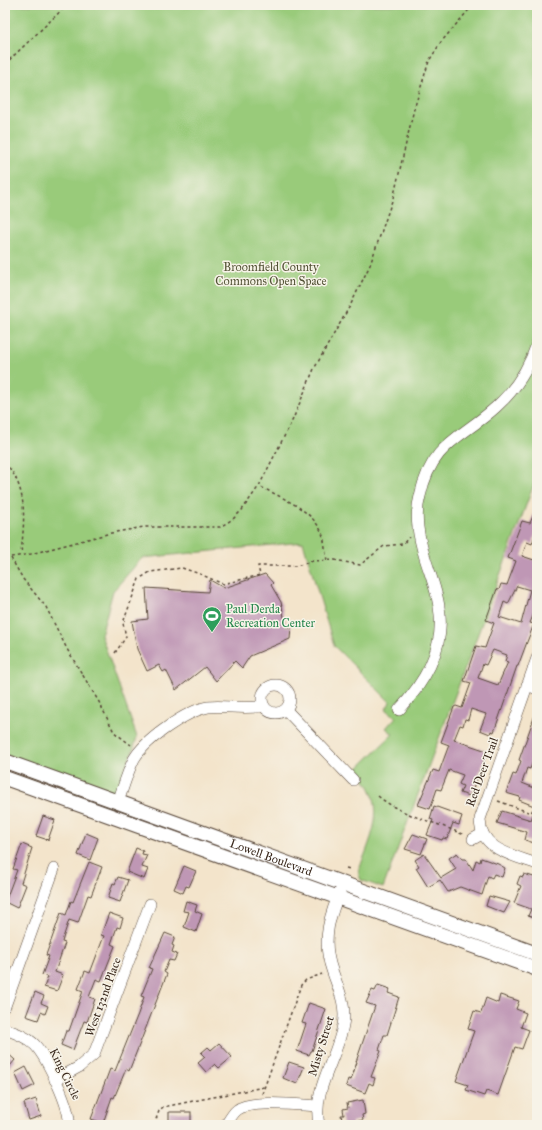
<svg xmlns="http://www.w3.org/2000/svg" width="542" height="1130" viewBox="0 0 542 1130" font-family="'IM FELL Great Primer',serif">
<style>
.green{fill:#99cb7a;stroke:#6a7a4c}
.building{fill:#bf97b5;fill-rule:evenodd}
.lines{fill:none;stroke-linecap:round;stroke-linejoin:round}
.minor-casing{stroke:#574638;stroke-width:12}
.major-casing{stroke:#574638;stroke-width:16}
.path{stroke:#574638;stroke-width:1.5;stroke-dasharray:3 3;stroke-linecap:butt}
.minor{stroke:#fff;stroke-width:11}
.major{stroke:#fff;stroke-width:14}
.labels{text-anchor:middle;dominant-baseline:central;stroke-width:3;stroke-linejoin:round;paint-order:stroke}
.park-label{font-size:12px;fill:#525235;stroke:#f7f3e8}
.leisure-label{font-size:12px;fill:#27864d;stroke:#f7f3e8;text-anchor:start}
.street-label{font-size:12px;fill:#3b2a1e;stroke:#f7f3e8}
</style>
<rect width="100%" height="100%" fill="#f7f3e8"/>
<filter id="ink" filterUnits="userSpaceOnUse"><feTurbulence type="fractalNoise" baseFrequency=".025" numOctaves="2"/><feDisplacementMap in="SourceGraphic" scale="8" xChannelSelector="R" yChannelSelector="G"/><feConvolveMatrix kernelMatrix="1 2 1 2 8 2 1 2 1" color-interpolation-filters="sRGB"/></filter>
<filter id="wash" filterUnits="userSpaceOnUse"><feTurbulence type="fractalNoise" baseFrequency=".012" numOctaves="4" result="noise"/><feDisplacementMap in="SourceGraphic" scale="16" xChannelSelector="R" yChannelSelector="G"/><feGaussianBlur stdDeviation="0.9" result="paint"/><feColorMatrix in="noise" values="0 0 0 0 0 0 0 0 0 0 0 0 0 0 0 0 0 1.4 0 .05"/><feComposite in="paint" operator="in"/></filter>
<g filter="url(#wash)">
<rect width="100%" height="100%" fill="#f3e4cb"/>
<path class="green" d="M5,5H537V476L383,888L361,880L359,875C359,866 364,858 367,849C379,817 381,795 356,770L393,734L386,728L396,717L386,709L390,702L334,646L303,542L142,558L113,591L101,635L137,737L133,750L117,789L109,793L5,755V591L7,586H5Z"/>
<g id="blocks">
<g class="building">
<path d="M537,507V530L532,544L527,542L522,556L537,561V608H536L530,623L534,624L527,642L518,666H517L494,732L491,731L490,734L480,730L486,714L471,709L468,720L465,719L463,726L460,725L454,740L487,751L484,761L470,796L460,793L463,786L459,784L463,775L449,770L441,790L437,789L430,809L418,805L433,770L439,772L449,745L441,742L454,707L456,706L462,708L471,683L464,681L476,646L485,648L494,623L486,620L497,589L499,590L501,584L507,585L516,561L508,558L522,521L530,523ZM517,586L530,590L521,624L499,617L504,602L508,604ZM493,650L507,655L505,661L508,662L498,685L478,678L483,664L486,665Z"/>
<polygon points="265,574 273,583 271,585 281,602 286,627 291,627 290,639 250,656 242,668 235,661 216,681 205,667 176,690 166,670 163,672 159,665 147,671 137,649 132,621 148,619 146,588 208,592 210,580 224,588"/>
<polygon points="536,712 537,751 530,769 527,768 522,783 537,789 537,798 534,806 519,800 520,797 506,793 513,774 516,775 521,761 519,760"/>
<polygon points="434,806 462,816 459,825 453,823 447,839 443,838 442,840 427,835 433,820 430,819"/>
<polygon points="536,807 537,844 525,840 527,832 497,823 502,811 531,820"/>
<polygon points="43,816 55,820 48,840 36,836"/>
<polygon points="86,833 98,838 90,860 78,855"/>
<polygon points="413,834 427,839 421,854 405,849"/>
<polygon points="22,844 32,848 21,883 26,885 17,908 5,902 17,870 13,869"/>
<polygon points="136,848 143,851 142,854 147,855 142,867 148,869 144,879 127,872"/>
<polygon points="457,853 462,859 466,859 473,870 476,860 480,862 481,858 498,864 505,868 502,877 494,874 492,878 488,876 482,895 460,887 448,892 440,880 428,887 416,868 419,866 415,860 424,854 441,878 456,869 449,858"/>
<polygon points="89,862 102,867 91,896 88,895 78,923 69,920 64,935 62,942 65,943 55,972 63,975 57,991 44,987 48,977 42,975 49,956 46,955 61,913 66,915 71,901 73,902"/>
<polygon points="184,866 196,871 189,887 186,886 183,893 174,889"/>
<polygon points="524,874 537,878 537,919 528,916 531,909 514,903 521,886 517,884 520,876 523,877"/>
<polygon points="118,877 128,880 120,902 108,898 113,883 115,884"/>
<polygon points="489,896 510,902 504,913 486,906"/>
<polygon points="186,901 197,905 195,911 202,914 196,932 184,927 189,912 183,911"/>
<polygon points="109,913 123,918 120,928 117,927 111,944 115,946 101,981 96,979 89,997 95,999 87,1022 84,1021 73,1050 61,1045 66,1031 69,1031 83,991 78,989 85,971 90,973 104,936 101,935"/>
<polygon points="165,933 175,937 172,945 174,946 172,952 177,954 174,961 169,960 164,972 167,974 129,1071 126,1069 114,1098 112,1097 103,1123 91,1119 110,1069 115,1071 138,1014 144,997 141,996 152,969 149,968"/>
<polygon points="378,985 390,989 388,993 399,997 387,1035 384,1035 379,1050 381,1051 371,1077 375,1078 373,1085 369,1083 365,1093 346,1086 348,1079 351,1080 357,1062 356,1062 375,1006 366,1003 372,990 375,991"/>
<polygon points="35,992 44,996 41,1003 48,1006 45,1014 41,1012 38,1020 26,1016"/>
<polygon points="500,995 519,1001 516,1009 526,1013 521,1027 529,1030 522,1049 515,1047 498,1095 486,1091 484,1096 466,1090 468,1085 456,1081 474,1031 468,1029 474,1011 481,1013 486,998 498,1003"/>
<polygon points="309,1003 326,1009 312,1051 311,1051 309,1055 297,1051 306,1024 302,1023"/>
<polygon points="219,1043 232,1057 219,1068 215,1064 206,1072 198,1063 205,1057 201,1053 208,1047 211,1050"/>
<polygon points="5,1051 15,1060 5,1072"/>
<polygon points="289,1062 304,1067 297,1084 283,1078"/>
<polygon points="26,1067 35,1085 23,1091 15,1073"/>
<polygon points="36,1099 41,1116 29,1120 24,1103"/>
<polygon points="363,1100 365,1114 362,1115 363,1120 352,1122 352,1125 343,1125 341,1115 344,1115 343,1109 348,1108 347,1103"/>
<rect x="169" y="1112" width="22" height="13"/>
</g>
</g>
</g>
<g filter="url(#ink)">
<use href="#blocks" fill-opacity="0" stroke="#574638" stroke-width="1"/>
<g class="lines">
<defs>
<g id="minor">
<path d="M537,658L480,819C480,850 513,855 537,864"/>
<circle cx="276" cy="699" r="14"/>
<polyline points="527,685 537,689"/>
<polyline points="286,710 353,780"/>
<path d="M399,710C425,682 446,647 439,607C437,591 430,574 425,558C419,538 414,517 420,496C432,442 461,439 496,407C515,390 529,368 537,344"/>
<path d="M118,802C123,788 127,773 134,759C145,740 186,711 208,707C226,705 244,710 263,706"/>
<polyline points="473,839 482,834"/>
<polyline points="5,1006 54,869"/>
<path d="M5,1029C16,1033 27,1037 35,1045C47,1058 71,1108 69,1125"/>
<polyline points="55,1080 79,1067 94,1054 150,904"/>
<path d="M226,1125C229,1120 233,1113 237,1110C250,1099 300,1105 317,1106"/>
<path d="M319,1125C312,1089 337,1059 343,1025C347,1005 338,988 332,970C321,939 330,913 343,885"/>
</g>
<g id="major">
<path id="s1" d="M5,761L537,954"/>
<polyline points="5,778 537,969"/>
</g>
</defs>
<use href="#minor" class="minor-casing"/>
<use href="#major" class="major-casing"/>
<g class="path">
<polyline points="5,64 67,5"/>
<path d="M5,463C29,488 24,523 21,554"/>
<polyline points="5,558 31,554 111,533 144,527 220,527 233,519 242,510 259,486"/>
<polyline points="11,558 23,579 46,607 67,649 99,702 114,732 131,745"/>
<path d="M327,560C325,552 325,541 322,533C312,509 280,497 259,486L293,419L314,369L351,304L370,265L394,195L414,109L429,61L441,42L473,5"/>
<polyline points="115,653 126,637 123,623 139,579 150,572 182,568 200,574 223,584 260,575 258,566 296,566 313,561 335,560 360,565 384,546 403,544 409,537"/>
<path d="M378,796C403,817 435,821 464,835"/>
<polyline points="498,801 531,813 537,802"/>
<polyline points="346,868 350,869"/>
<polyline points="262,1094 301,985 306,980 322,974"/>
<polyline points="154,1125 159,1111 163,1107 264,1087"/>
</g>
<use href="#minor" class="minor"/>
<use href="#major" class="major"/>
</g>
</g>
<defs>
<symbol id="stadium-pin" viewBox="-11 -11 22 30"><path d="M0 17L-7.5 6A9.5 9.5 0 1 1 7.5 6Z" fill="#2e9e5b" stroke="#f7f3e8"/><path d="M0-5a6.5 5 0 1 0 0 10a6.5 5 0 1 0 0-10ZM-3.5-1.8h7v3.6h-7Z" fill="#fff"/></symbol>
</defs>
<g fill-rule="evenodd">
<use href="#stadium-pin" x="201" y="605" width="22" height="30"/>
</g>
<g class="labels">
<g class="park-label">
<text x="271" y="267">Broomfield County<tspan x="271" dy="14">Commons Open Space</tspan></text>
</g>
<g class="leisure-label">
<text x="226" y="609">Paul Derda<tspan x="226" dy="14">Recreation Center</tspan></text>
</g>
<g class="street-label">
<text transform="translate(482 772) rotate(-70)">Red Deer Trail</text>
<text stroke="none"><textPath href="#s1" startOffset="283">Lowell Boulevard</textPath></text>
<text transform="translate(103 997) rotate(-70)">West 132nd Place</text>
<text transform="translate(321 1046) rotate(-73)">Misty Street</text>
<text transform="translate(65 1074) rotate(64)">King Circle</text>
</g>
</g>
<rect width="542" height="1130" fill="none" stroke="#f7f3e8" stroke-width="20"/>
</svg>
